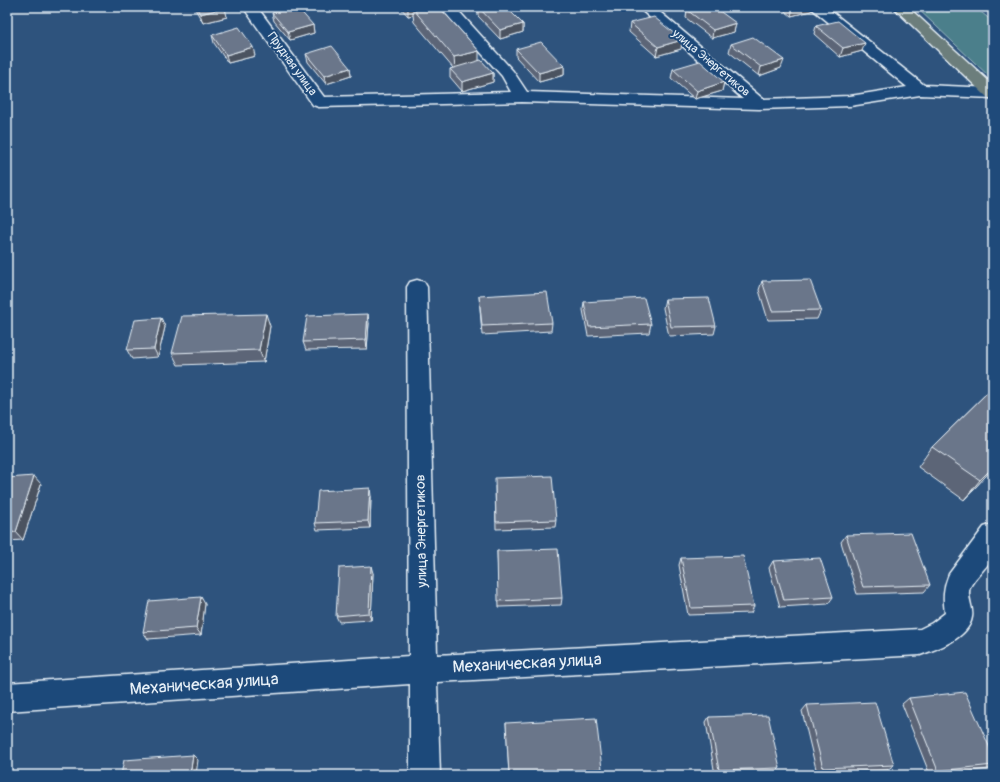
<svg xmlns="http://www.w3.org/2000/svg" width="1000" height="782" viewBox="0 0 1000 782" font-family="Pangolin,sans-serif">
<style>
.green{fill:#4c7f8b;stroke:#9ab8c2}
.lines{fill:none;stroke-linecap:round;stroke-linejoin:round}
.minor-casing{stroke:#e8f1f8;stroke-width:3}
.major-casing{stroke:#e8f1f8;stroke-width:3}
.minor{fill:#1f4a7a;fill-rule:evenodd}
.major{fill:#6c7e7c;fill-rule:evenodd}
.wall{fill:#5c6577;stroke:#e8f1f8}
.shaded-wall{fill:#4b5361;stroke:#e8f1f8}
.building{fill:#6b768a;stroke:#e8f1f8}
.labels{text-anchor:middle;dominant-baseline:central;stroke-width:4;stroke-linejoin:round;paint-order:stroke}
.far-street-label{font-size:12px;fill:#e8f1f8;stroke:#1f4a7a}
.street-label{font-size:14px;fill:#e8f1f8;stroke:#1f4a7a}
.near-street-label{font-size:17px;fill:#e8f1f8;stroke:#1f4a7a}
</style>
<rect width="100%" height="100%" fill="#2e537d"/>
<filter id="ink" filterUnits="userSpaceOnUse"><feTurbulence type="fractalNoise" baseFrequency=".025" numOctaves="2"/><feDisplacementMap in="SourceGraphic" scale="8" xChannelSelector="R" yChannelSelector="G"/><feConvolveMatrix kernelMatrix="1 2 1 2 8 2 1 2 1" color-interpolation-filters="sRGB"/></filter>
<g filter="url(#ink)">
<polygon class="green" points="916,7 975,7 993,22 993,80"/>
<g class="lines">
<defs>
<g id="minor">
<polygon points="243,7 257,7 324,97 511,92 502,76 440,7 455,7 513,71 527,92 743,99 638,7 654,7 763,99 850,96 907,87 810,7 826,7 924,85 993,88 993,98 920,95 850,106 759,109 522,102 319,107 313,105"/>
<path d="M417,280L424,282L427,287L437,655L920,629L932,623L945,613C943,599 943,588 949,574L984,527L993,524C993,533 995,545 993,554C991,565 975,576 970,587C966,597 974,607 972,617C969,638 937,649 920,655L437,682L440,775H410V684L7,711V683L409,656L407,287L410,282Z"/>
</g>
<polygon id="major" points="893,7 908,7 993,85 993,99 987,97"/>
</defs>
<use href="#minor" class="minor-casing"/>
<use href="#major" class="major-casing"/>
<use href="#minor" class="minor"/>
<use href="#major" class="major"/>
</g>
<g class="wall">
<polygon points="194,7 224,7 227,17 203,23"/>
<polygon points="400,7 439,7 479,60 493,73 493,82 462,91 450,77 450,69 453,68 414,22 413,15 408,16"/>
<polygon points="478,7 523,24 523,32 500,39 478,16"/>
<polygon points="780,7 813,7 811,11 791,16"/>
<polygon points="687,10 736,23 734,32 712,38 686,18"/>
<polygon points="272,13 313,25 314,33 290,40 274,21"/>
<polygon points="630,23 681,49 656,56 629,32"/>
<polygon points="816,26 862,51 840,57 814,34"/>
<polygon points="212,35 255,56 228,63 214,43"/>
<polygon points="731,44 781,68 759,76 729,52"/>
<polygon points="516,49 564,66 564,75 539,82 516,57"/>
<polygon points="306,54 350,68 351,76 326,84 308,62"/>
<polygon points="673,69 724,82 722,91 695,99 671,78"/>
<polygon points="762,281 821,310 817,319 768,320 759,290"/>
<polygon points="479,296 552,323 551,331 482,335"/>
<polygon points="665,299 716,326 714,334 669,336 663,308"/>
<polygon points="584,302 651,324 649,333 588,336 583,310"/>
<polygon points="161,318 165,327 158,357 132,359 127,350"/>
<polygon points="369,323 367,349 306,350 303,342"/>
<polygon points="270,326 264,362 178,365 172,353"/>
<polygon points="993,387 993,468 964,500 918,467 932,447"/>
<polygon points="7,478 41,484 23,540 7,541"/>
<polygon points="495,486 556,520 555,527 496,529"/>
<polygon points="371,496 370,528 317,530 315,523"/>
<polygon points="846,535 930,585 924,592 857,594 841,542"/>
<polygon points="497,551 562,598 561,605 499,607"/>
<polygon points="681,558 754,606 751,613 688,615 679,565"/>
<polygon points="773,561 833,597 828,604 780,607 769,568"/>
<polygon points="373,573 371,620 339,622 336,616"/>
<polygon points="205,604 201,635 148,639 143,632"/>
<polygon points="909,698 993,755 993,766 989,769 938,775 930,775 902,704"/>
<polygon points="807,705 894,765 887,770 817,773 802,711"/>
<polygon points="709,717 780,768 775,773 715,775 706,722"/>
<polygon points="506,723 602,769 600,774 579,775 509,775"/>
</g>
<g class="shaded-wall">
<polygon points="408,7 431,7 413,9 413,15 408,16"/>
<polygon points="796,7 813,7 811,11 791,16 793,8"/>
<polygon points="225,8 227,17 203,23 200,14"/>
<polygon points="736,23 734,32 712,38 713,30"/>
<polygon points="523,24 523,32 500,39 500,30"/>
<polygon points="313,25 314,33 290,40 288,32"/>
<polygon points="682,40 681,49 656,56 658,47"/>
<polygon points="865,43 862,51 840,57 843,48"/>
<polygon points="253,47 255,56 228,63 226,55"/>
<polygon points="479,51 479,63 455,70 454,57"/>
<polygon points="784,60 781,68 759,76 761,67"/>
<polygon points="564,66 564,75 539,82 539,73"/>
<polygon points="350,68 351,76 326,84 324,76"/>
<polygon points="493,73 493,82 462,91 462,82"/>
<polygon points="724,82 722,91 695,99 697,91"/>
<polygon points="266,314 270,326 264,362 259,350"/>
<polygon points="368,314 369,323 367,349 366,340"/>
<polygon points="161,318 165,327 158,357 154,349"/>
<polygon points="993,467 993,468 964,500 980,480"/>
<polygon points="34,476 41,484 23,540 16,532"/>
<polygon points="370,488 371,496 370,528 368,521"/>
<polygon points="371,566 373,573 371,620 369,613"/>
<polygon points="201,597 205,604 201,635 196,628"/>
<polygon points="193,755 198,760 196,775 190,775"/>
</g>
<g class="building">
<polygon points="196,7 224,7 225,8 200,14"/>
<polygon points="294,7 297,7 313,25 288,32 272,13"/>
<polygon points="422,7 439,7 479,51 454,57 413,9"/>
<polygon points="478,7 506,7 523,24 500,30"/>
<polygon points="696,7 714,7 736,23 713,30 687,10"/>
<polygon points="654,17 682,40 658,47 630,23"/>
<polygon points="838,21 865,43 843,48 816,26"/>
<polygon points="239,27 253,47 226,55 212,35"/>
<polygon points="753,37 784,60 761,67 731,44"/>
<polygon points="541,42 564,66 539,73 516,49"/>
<polygon points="332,46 350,68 324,76 306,54"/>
<polygon points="481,60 493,73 462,82 450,69"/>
<polygon points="700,61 724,82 697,91 673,69"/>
<polygon points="810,280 821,310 772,311 762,281"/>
<polygon points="547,292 552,323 482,326 479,296"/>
<polygon points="644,298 651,324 589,327 584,302"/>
<polygon points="709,298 716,326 671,327 665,299"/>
<polygon points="266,314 259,350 172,353 182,316"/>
<polygon points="368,314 366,340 303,342 307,316"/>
<polygon points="161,318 154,349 127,350 135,320"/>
<polygon points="993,387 993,467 980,480 932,447"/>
<polygon points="34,476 16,532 7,533 7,478"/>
<polygon points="552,476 556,520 496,522 495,478"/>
<polygon points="370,488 368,521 315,523 318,491"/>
<polygon points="911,533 930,585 863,587 846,535"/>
<polygon points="558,549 562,598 498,601 497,551"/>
<polygon points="743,556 754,606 691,608 681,558"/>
<polygon points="820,558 833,597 784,600 773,561"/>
<polygon points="371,566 369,613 336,616 339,568"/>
<polygon points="201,597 196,628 143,632 149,601"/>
<polygon points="965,692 993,755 993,765 938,771 909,698"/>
<polygon points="875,702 894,765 823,768 807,705"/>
<polygon points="768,715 780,768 719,770 709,717"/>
<polygon points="596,718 602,769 509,774 506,723"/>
<polygon points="193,755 190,775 121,775 124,760"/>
</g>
</g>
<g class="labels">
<g class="far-street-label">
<text transform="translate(711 63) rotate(40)">улица Энергетиков</text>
<text transform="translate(292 64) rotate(54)">Прудная улица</text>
</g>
<g class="street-label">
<text transform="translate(421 531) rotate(-91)">улица Энергетиков</text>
</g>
<g class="near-street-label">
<text transform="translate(527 663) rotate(-3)">Механическая улица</text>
<text transform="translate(204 684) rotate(-4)">Механическая улица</text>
</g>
</g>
<rect width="1000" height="782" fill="none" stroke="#1f4a7a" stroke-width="24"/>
<rect x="12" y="12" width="976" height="758" fill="none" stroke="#e8f1f8" stroke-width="1.5" filter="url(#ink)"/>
</svg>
